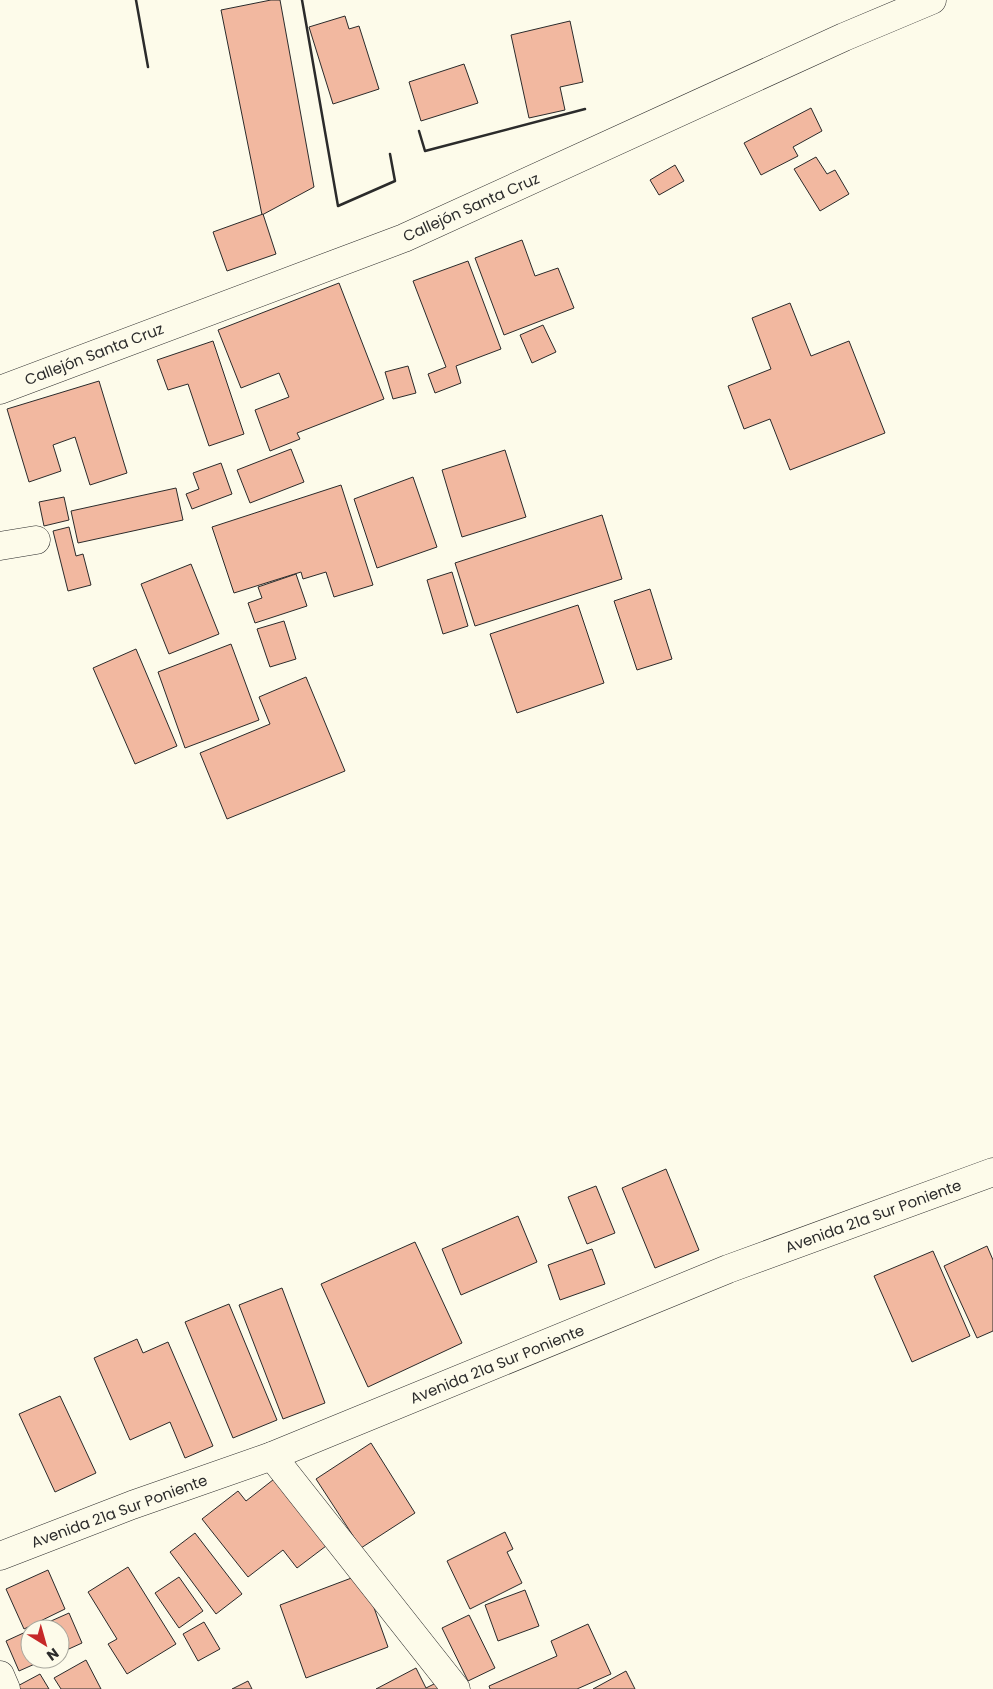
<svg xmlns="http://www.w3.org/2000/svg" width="993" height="1689" viewBox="0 0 993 1689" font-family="Poppins,sans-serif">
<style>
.building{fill:#f2b8a0;stroke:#2b2b2b}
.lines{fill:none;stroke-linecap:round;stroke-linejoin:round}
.minor-casing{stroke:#2b2b2b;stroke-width:29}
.minor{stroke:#fdfbea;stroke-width:28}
.wall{stroke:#2b2b2b;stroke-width:2.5}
.labels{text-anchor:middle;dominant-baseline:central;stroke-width:4;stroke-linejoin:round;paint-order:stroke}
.street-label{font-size:15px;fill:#2b2b2b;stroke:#fdfbea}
</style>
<rect width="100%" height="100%" fill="#fdfbea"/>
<g class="building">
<polygon points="271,0 280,0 314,187 262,215 221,10"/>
<polygon points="345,16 349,29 359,26 379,89 333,104 309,27"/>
<polygon points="570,21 583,82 560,87 565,110 529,118 511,35"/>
<polygon points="464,64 478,103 421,121 409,82"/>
<polygon points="811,108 822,131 793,147 798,156 761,175 744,143"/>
<polygon points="816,157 827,174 835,170 849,194 820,211 794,169"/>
<polygon points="675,165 684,181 659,195 650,180"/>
<polygon points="263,214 276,254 227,271 213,232"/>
<polygon points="522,240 535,276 558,268 574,308 504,335 475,258"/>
<polygon points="468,261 501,349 456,366 461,383 435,393 428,374 446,367 413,281"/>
<polygon points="339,283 384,399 297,433 300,439 270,451 255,410 289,397 279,373 241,388 218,330"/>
<polygon points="790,303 811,356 849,341 885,433 790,470 770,419 744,429 728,386 771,369 752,318"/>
<polygon points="543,325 556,352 532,363 520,335"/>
<polygon points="213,341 244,434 209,446 188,384 168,390 157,360"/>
<polygon points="408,366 416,393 393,399 385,372"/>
<polygon points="99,381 127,473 90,485 75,437 53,445 61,471 29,482 7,409"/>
<polygon points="291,449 304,482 250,503 237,470"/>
<polygon points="505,450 526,517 462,537 442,470"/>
<polygon points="221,463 232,494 192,509 186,494 199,489 193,473"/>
<polygon points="413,477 437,547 377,568 354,499"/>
<polygon points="341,485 373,585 334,597 326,572 303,579 301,572 234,593 212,527"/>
<polygon points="176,488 183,520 78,543 71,511"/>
<polygon points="64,497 69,520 44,526 39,502"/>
<polygon points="602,515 622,579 475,626 455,563"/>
<polygon points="69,527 76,556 83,554 91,585 68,591 53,531"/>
<polygon points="191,564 219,634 169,654 141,584"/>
<polygon points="452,572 468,626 443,634 427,580"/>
<polygon points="296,574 307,606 255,623 248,603 262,598 258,587"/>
<polygon points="650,589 672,659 637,670 614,601"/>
<polygon points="578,605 604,683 517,713 490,634"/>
<polygon points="284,621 296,659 270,667 257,629"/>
<polygon points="231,644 259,720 185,748 158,672"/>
<polygon points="136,649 177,746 135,764 93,668"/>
<polygon points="306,677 345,771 227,819 200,753 270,724 259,697"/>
<polygon points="666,1169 699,1250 655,1268 622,1188"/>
<polygon points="596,1186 615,1233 587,1244 568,1197"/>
<polygon points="518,1216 537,1262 461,1295 442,1249"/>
<polygon points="415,1242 462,1343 368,1387 321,1284"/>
<polygon points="987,1246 993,1260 993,1331 977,1338 944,1266"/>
<polygon points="592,1249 605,1284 560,1300 548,1265"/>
<polygon points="933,1251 970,1336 912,1362 874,1276"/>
<polygon points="282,1288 325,1403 283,1419 239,1305"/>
<polygon points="229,1304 277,1420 233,1438 185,1322"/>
<polygon points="137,1339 143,1353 168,1342 213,1446 185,1458 170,1422 130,1440 94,1358"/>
<polygon points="60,1396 96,1473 55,1492 19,1414"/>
<polygon points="371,1443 415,1513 361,1548 316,1479"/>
<polygon points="278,1476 330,1543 297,1568 283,1550 248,1577 202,1519 238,1491 246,1501"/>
<polygon points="505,1532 513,1549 507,1552 522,1583 470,1609 447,1561"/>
<polygon points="195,1533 242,1594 216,1614 170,1552"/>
<polygon points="128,1567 176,1644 127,1674 108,1644 117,1639 88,1592"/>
<polygon points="48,1570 65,1609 24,1629 6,1589"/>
<polygon points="362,1574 388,1647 306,1678 280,1605"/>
<polygon points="179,1577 203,1611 179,1628 155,1593"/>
<polygon points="525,1590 539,1626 498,1641 485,1605"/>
<polygon points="69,1613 82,1643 60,1653 60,1629 33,1629"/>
<polygon points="469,1615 495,1668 468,1681 442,1628"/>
<polygon points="204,1622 220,1649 198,1661 183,1634"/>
<polygon points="588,1624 611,1674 577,1689 490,1689 489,1686 557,1656 551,1641"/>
<polygon points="30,1630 30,1659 46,1659 19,1671 6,1641"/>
<polygon points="86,1660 101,1689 61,1689 54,1678"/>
<polygon points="416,1668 426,1688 440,1681 444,1689 376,1689"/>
<polygon points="626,1671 635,1689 593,1689"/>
<polygon points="40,1674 49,1689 12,1689"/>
<polygon points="248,1681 252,1689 232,1689"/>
</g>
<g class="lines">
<defs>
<g id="minor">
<polyline points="0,390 404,238 844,37 932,0"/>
<polyline points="0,546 36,540"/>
<polyline points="272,1456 456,1689"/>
<polyline points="0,1556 132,1505 272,1456 728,1269 993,1172"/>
<polyline points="0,1675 6,1689"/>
</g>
</defs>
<use href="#minor" class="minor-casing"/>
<use href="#minor" class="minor"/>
<g class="wall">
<polyline points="136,0 148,67"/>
<polyline points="302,0 338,206 395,181 390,154"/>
<polyline points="419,131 425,151 585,109"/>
</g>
</g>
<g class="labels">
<g class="street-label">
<text transform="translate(471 207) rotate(-24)">Callejón Santa Cruz</text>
<text transform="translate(94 354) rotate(-21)">Callejón Santa Cruz</text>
<text transform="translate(873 1216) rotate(-20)">Avenida 21a Sur Poniente</text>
<text transform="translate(497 1364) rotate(-22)">Avenida 21a Sur Poniente</text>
<text transform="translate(119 1511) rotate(-20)">Avenida 21a Sur Poniente</text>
</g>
</g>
<g transform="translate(45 1644) rotate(143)"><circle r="24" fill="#fdfbea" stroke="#a9a89e"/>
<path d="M0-4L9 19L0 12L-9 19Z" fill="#c62828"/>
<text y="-8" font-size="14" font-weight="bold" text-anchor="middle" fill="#2b2b2b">N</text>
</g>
</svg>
